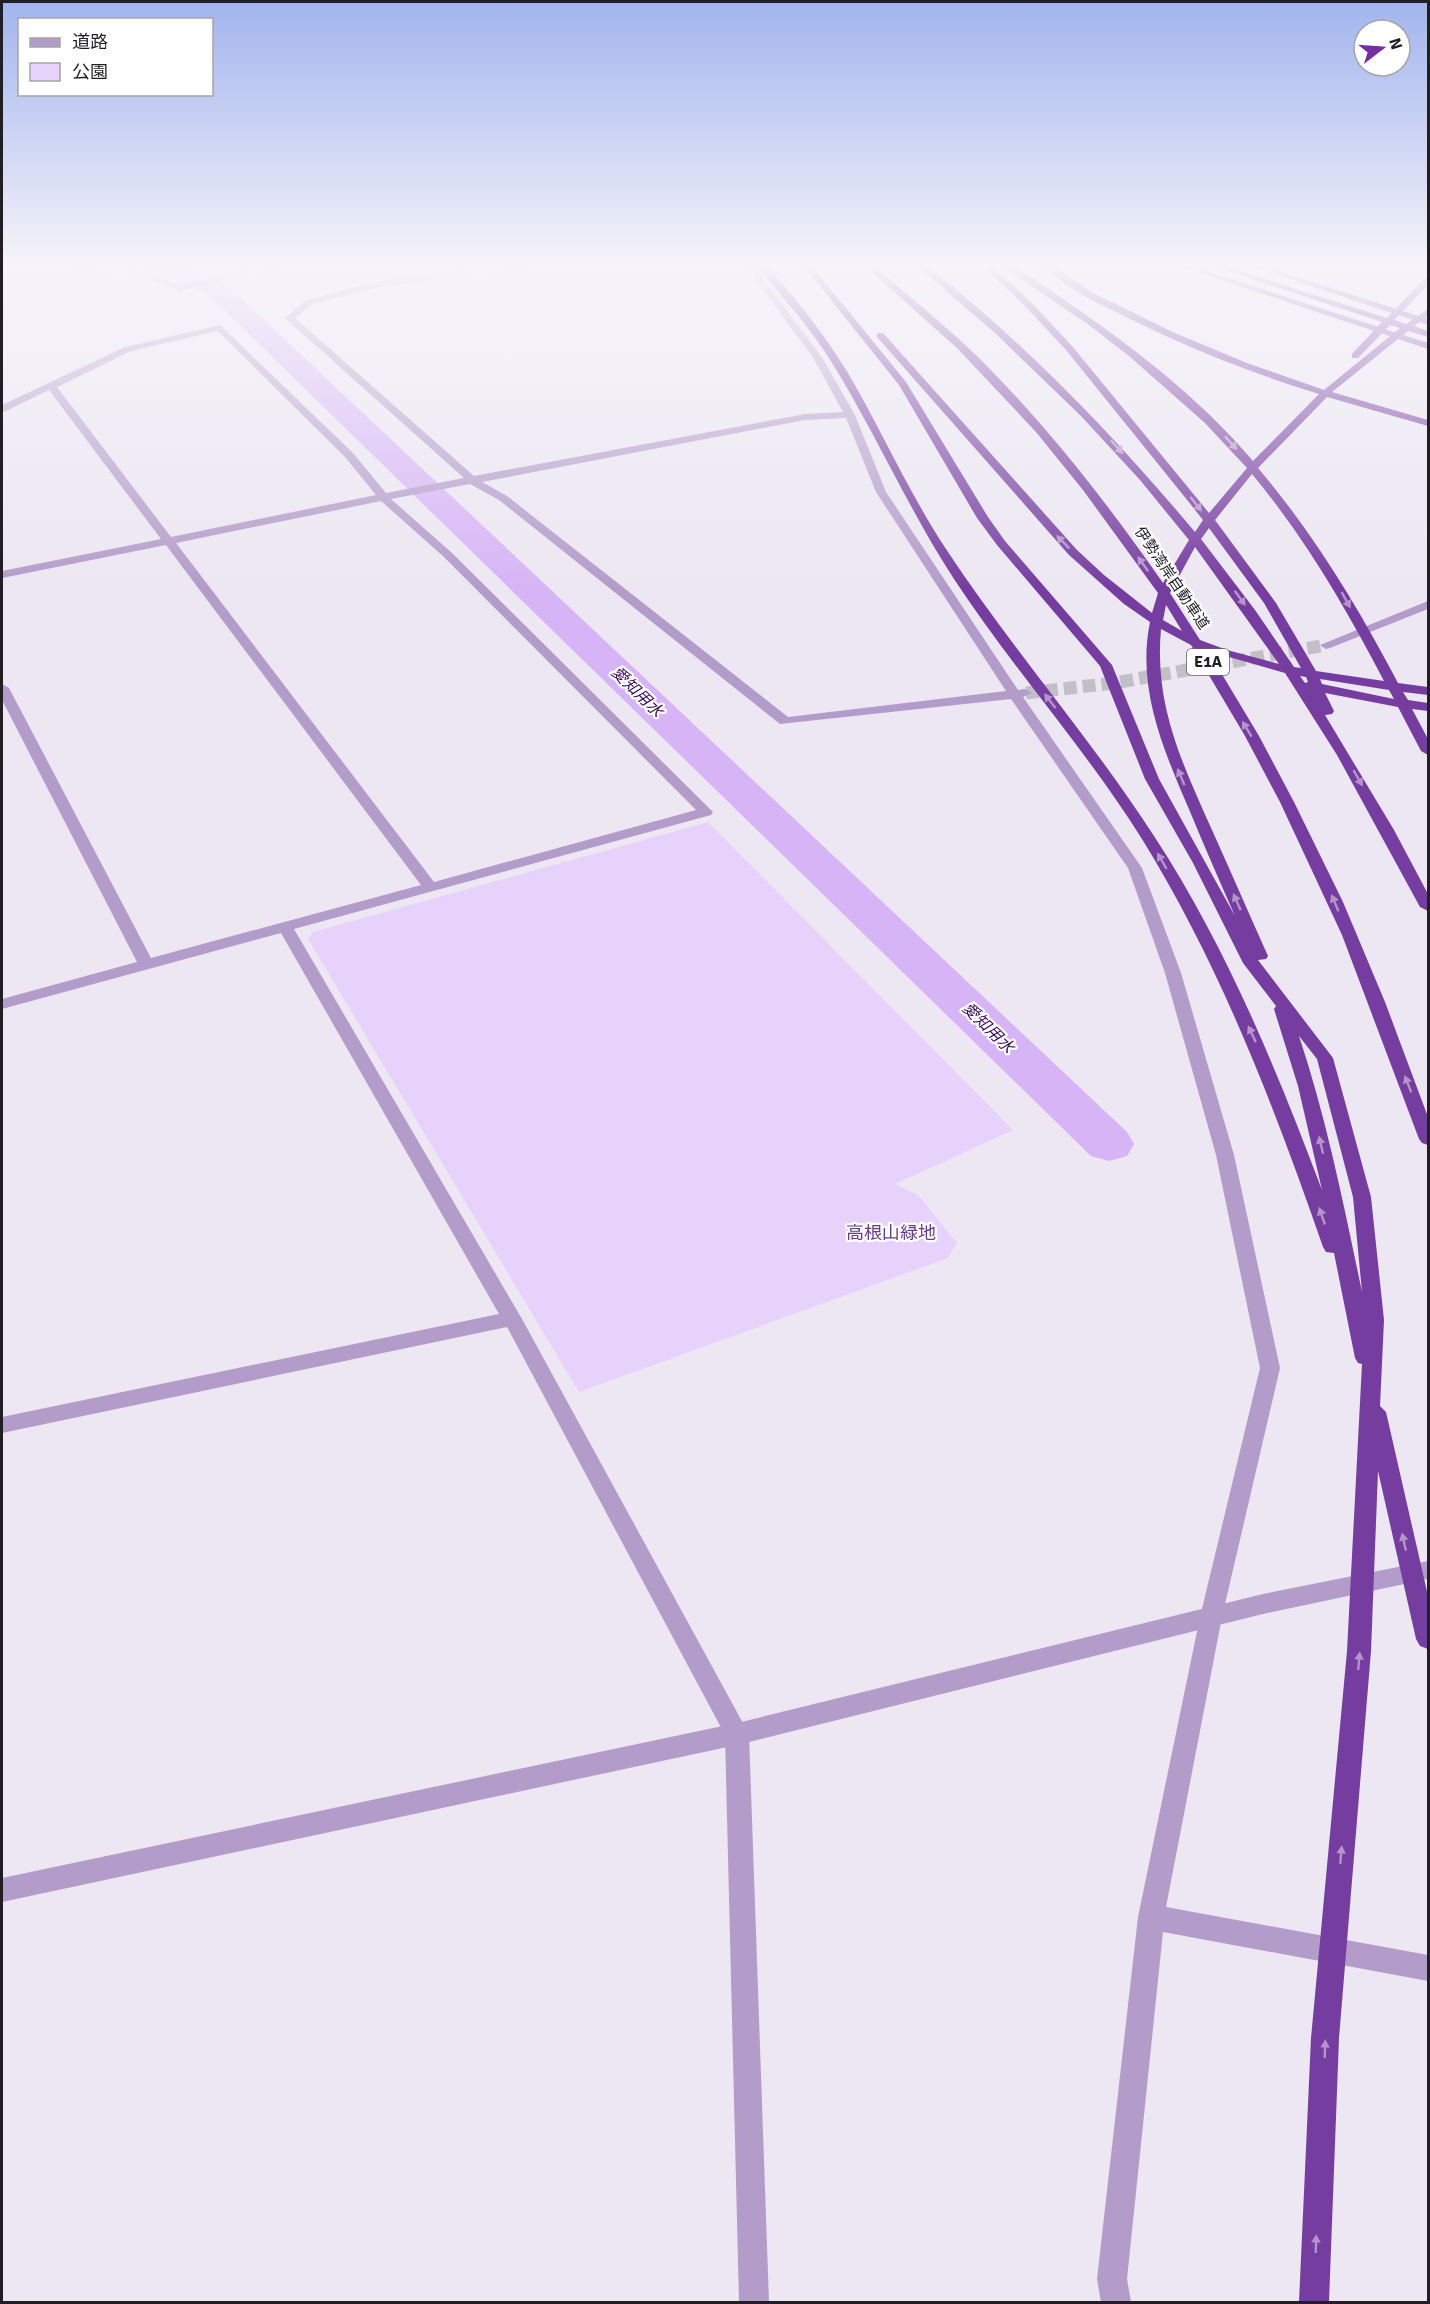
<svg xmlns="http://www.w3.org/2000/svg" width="1430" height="2304" viewBox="0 0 1430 2304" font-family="Signika,'Noto Sans JP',sans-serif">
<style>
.green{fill:#e7d2fb}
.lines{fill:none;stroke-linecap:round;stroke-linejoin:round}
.canal{fill:#d7b4f6;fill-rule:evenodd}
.minor-tunnel{stroke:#c3bfc9;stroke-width:13;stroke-dasharray:13 6;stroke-linecap:butt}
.minor{fill:#b49cca;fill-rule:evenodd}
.tertiary{fill:#b49cca;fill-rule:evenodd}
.trunk{fill:#7e4aa6;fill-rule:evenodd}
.motorway{fill:#763da0;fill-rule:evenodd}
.oneway{fill:#b494cb}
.labels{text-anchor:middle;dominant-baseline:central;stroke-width:4.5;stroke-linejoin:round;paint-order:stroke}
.far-street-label{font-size:15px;fill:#211f24;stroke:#fff}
.shield{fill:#fff;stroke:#646266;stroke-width:1.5}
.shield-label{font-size:16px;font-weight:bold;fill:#211f24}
.far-water-label{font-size:16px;font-style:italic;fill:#3c0d59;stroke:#fff}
.park-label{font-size:18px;fill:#673b88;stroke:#fff}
</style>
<rect width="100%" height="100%" fill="#ece7f2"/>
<polygon class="green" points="708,822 1013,1130 895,1184 918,1195 957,1243 948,1258 579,1392 308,939 313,932"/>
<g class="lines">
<polygon class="canal" points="139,265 179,265 227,285 1127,1132 1134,1144 1127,1156 1109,1161 1091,1156 209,295 172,278 143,270"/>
<polyline class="minor-tunnel" points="1026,693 1114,683 1326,645"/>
<g class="minor">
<polygon points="68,265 89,265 152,274 181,285 274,265 289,265 180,291 150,279 72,268"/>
<path d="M507,265H531L527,268L379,287L312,304L295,318L474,476L805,414L843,412L814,359L745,265H753L823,359L855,415L886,492L1018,690L1025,689L1032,693L1023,697L1142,868L1181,973L1234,1155L1280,1368L1222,1617L1166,1907L1428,1955V1981L1163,1932L1127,2279L1131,2302H1101L1097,2279L1138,1917L1200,1617L1260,1368L1216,1155L1165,973L1128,868L1011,699L780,724L499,500L470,484L391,499L452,553L713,812L711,815L294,929L522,1319L749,1734L769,2302H739L725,1735L507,1327L2,1433V1417L499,1314L281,933L2,1009V999L137,962L2,700V684L9,688L151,958L421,885L166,545L2,578V571L161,539L49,390L6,411L2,412V405L125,347L220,325L353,453L386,493L464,478L285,318L306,300L379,281ZM218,331L345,457L376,495L171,537L57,387L131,351ZM846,418L876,492L1006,691L788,717L507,496L482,482L805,420ZM381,501L444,557L696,810L434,882L176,543Z"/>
<polygon points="1428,601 1428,609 1330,648 1326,649 1320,645"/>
</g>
<polygon class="tertiary" points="1428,1561 1428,1579 1263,1614 737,1745 2,1902 2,1878 737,1723 1263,1594"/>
<g class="trunk">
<polygon points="1176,265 1188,265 1428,343 1428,349"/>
<polygon points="1247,265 1259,265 1428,319 1428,325"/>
</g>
<path class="motorway" d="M756,265H765C796,298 824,334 848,373C882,431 909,493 946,549C1011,648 1090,737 1154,836C1226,946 1276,1068 1322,1190L1298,1086L1274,1009L1276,1006L1243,963L1193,863L1145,779L1100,666L997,545L977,518L899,385L803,265H811L906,382L988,517L1005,541L1112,665L1159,779L1235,916C1220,882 1205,848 1191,814C1165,753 1136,690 1150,622L1124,604L1069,555L877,337V333H883L1077,550L1104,575L1152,613L1158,593L1083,490L1036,432L957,348L864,265H873C909,296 946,326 980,359C1048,427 1108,504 1163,583L1189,540L1140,480L1082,417L995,333L916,265H925L936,273C1032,350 1116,438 1195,532L1203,520L1192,506L1066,350L1026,307L982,265H991L1032,303L1072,346L1209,513L1247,468L1205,423L1129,356L1089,325L1000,265C1020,265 1043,286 1060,297C1129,344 1198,396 1253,461L1319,394C1250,373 1184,346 1120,314C1093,301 1063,287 1043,265H1052L1093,293L1175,333L1247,363L1324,390L1400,328L1390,325L1358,358H1352V354L1382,322L1209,265H1221L1387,318L1425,278H1428V285L1394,320L1406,324L1428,309V316L1414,326L1428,331V337L1408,331L1332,392L1428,420V426L1327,397L1258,468C1314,534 1358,607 1398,683L1428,687V695L1403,692L1408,700L1428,703V711L1412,709L1428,739V755L1421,751L1398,707L1325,693L1334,711L1332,714L1325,715L1394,830L1428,894V911L1420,907L1337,755L1285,673L1208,651L1259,736L1294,802L1343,902L1385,1002L1428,1117V1145L1422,1143L1419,1139L1342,935L1280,802L1245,736L1191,645L1161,629C1154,705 1182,763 1212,830C1231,872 1249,914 1268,956L1266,959L1258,960L1333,1058L1371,1197L1384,1320L1380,1406L1386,1412L1428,1596V1649L1420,1646L1416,1639L1378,1471L1371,1651L1339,2038L1329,2302H1299L1311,2038L1347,1651L1362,1364L1358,1363L1355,1358L1334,1253L1326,1252L1323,1247C1274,1106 1221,967 1142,839C1085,748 1013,669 954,579C907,507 873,427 827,355C806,322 780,295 756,265ZM1252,474C1305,538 1346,608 1384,681L1316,671L1276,603L1215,520ZM1209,528L1264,603L1301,668L1294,667L1255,610L1201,539ZM1195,547L1279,664L1227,650L1200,640L1170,593ZM1166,605L1168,608L1182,631L1163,620ZM1300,676L1306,677L1308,682L1305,683ZM1320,679L1389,690L1394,699L1322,684ZM1299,1036L1317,1059L1353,1197L1362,1292C1344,1206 1327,1120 1299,1036Z"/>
</g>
<defs><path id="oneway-solid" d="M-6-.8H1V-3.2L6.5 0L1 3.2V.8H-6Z" transform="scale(1.5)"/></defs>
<g class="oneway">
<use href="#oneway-solid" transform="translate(1231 443) rotate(48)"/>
<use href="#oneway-solid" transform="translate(1117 447) rotate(47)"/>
<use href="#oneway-solid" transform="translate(1196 504) rotate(52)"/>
<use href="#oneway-solid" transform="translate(1063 542) rotate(-135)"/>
<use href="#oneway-solid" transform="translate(1143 564) rotate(-125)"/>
<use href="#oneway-solid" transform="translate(1240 598) rotate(54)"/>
<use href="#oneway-solid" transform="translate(1346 600) rotate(61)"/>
<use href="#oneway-solid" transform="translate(1050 701) rotate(-128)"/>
<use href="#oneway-solid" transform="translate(1247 729) rotate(-121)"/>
<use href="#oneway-solid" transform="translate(1181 777) rotate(-113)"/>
<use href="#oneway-solid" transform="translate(1358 778) rotate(60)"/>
<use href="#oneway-solid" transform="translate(1162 861) rotate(-120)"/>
<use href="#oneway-solid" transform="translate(1237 902) rotate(-114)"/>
<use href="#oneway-solid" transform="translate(1335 903) rotate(-113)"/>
<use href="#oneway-solid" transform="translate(1252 1034) rotate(-115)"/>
<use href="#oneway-solid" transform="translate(1408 1084) rotate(-111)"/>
<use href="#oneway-solid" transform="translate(1321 1145) rotate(-103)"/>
<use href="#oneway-solid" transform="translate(1322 1216) rotate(-109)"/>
<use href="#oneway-solid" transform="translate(1404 1542) rotate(-102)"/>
<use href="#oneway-solid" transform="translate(1359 1661) rotate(-85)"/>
<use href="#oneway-solid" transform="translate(1341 1855) rotate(-85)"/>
<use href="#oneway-solid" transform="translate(1325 2049) rotate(-88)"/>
<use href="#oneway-solid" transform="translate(1316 2244) rotate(-88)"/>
</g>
<linearGradient id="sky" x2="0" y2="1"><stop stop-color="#a1b4ee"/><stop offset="0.45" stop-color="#f6f4f9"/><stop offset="1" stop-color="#f6f4f9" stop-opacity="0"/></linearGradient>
<rect width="1430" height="588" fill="url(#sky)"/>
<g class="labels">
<g class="far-street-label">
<text transform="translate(1172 578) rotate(56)">伊勢湾岸自動車道</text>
</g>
<rect class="shield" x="1187" y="649" width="42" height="26" rx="4.5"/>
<g class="shield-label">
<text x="1208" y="662">E1A</text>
</g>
<g class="far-water-label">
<text transform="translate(637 692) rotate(44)">愛知用水</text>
<text transform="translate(988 1028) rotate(44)">愛知用水</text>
</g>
<g class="park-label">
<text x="891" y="1233">高根山緑地</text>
</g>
</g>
<rect width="1430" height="2304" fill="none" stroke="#211f24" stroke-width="6"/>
<rect x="18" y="18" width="195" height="78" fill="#ffffff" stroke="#a6a5a7" stroke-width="1.5"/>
<rect x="30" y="38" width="30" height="9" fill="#b49cca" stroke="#a6a5a7" stroke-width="1.5"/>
<text x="72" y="48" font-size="18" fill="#211f24">道路</text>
<rect x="30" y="63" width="30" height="18" fill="#e7d2fb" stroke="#a6a5a7" stroke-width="1.5"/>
<text x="72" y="78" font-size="18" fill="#211f24">公園</text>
<g transform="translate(1382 48) rotate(73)"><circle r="28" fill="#ffffff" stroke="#a6a5a7" stroke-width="1.5"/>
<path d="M0-4.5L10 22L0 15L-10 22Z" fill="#732ea1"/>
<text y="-9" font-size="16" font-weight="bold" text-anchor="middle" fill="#211f24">N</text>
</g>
</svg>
